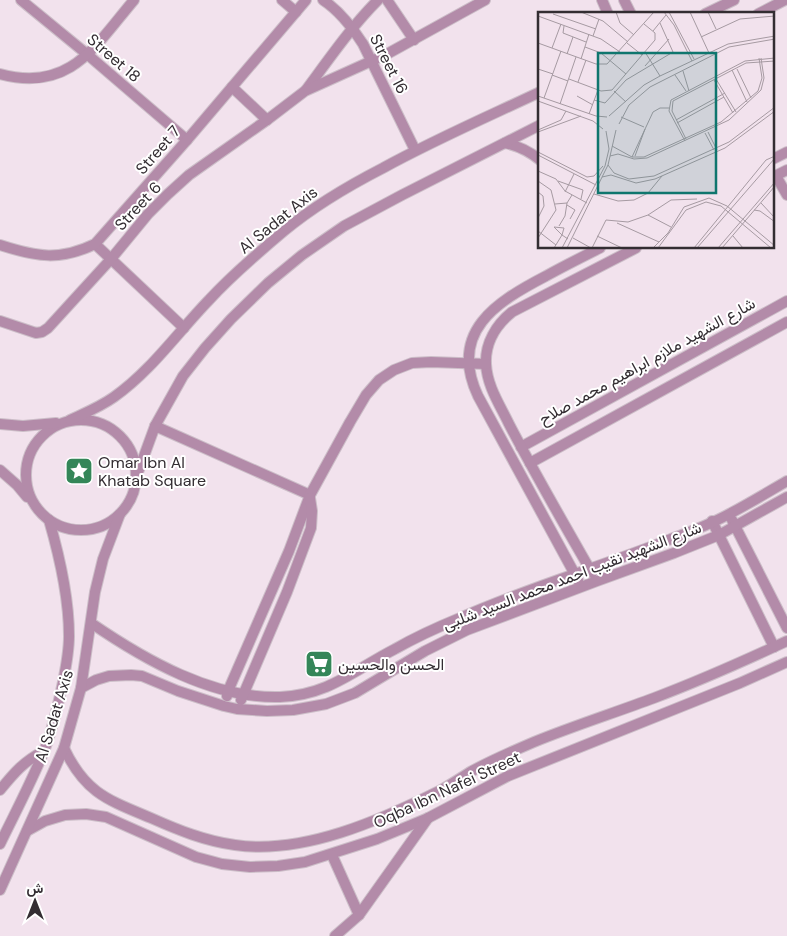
<svg xmlns="http://www.w3.org/2000/svg" width="787" height="936" viewBox="0 0 787 936" font-family="'DM Sans',Vazirmatn,sans-serif">
<style>
.lines{fill:none;stroke-linecap:round;stroke-linejoin:round}
.minor-casing{stroke:#ccbec8;stroke-width:12}
.minor{stroke:#b38ba9;stroke-width:10}
.labels{text-anchor:middle;dominant-baseline:central;stroke-width:4;stroke-linejoin:round;paint-order:stroke}
.street-label{font-size:16px;fill:#332d32;stroke:#fff}
.poi-label{font-size:16px;fill:#332d32;stroke:#fff;text-anchor:start}
.inset-road{fill:none;stroke:#a69aa2;stroke-width:1}
.view{fill:#0f766e;fill-opacity:0.15;stroke:#0f766e;stroke-width:2.5}
.inset-edge{fill:none;stroke:#332d32;stroke-width:2.5}
</style>
<rect width="100%" height="100%" fill="#f2e2ed"/>
<g class="lines">
<defs>
<g id="minor">
<polyline points="21,0 88,55 187,140"/>
<polyline points="282,0 296,12"/>
<path d="M323,0C340,11 352,27 363,44L415,150"/>
<polyline points="387,0 414,40"/>
<polyline points="602,0 608,14"/>
<polyline points="624,0 631,14"/>
<polyline points="705,14 734,0"/>
<polyline points="758,14 785,0"/>
<path d="M0,74C70,93 95,46 134,0"/>
<polyline points="232,87 267,120"/>
<path d="M306,90C329,59 351,27 378,0"/>
<path d="M505,143C519,146 529,151 540,160"/>
<polyline points="773,159 787,152"/>
<polyline points="776,176 787,195"/>
<polyline points="773,177 787,170"/>
<polyline points="95,244 184,328"/>
<path d="M0,245C37,257 60,261 95,244L187,140L306,0"/>
<polyline points="0,321 36,333 42,332 48,328 111,259 148,214 168,194 189,175 267,120 305,91 387,54 485,0"/>
<circle cx="81" cy="475" r="55"/>
<path d="M70,420C85,413 100,407 114,397C151,371 178,332 209,300C231,276 259,252 284,231C314,206 348,186 383,168C434,140 487,117 540,92"/>
<polyline points="0,424 23,426 56,423"/>
<polyline points="155,426 310,495"/>
<polyline points="521,447 787,301"/>
<polyline points="530,463 787,322"/>
<polyline points="0,470 17,485 27,497"/>
<polyline points="137,475 155,426 183,376 205,348 231,319 268,283 302,255 344,226 402,195 540,125"/>
<polyline points="732,520 787,628"/>
<polyline points="712,521 774,647"/>
<path d="M592,573C564,524 535,474 509,424C500,405 487,386 486,364C485,343 496,325 512,312L636,248"/>
<path d="M578,580L478,396C448,332 496,302 546,276C564,266 582,257 600,248"/>
<path d="M91,623C145,660 213,699 280,697C329,695 354,670 395,649C416,637 438,627 460,618C529,587 601,567 671,539C690,532 713,523 731,513C750,503 768,492 787,481"/>
<polyline points="81,688 96,680 109,676 131,675 142,676 178,691 224,706 237,709 267,711 293,710 326,704 355,693 425,651 467,630 597,581 674,553 719,535 787,497"/>
<polyline points="227,696 228,691 289,551 310,495 350,422 366,395 379,380 394,370 412,363 431,362 486,364"/>
<polyline points="241,700 287,592 311,528 312,511 310,498"/>
<path d="M64,748C85,793 108,800 151,818C178,830 205,841 235,845C303,855 381,820 441,790C452,784 462,777 472,771C492,760 513,751 534,742C573,726 614,713 654,698C699,681 744,661 787,641"/>
<path d="M0,790C14,773 24,761 44,751"/>
<polyline points="27,831 45,821 65,815 86,814 106,817 196,857 222,864 250,867 278,866 305,862 377,839 428,818 508,776 740,683 787,662"/>
<path d="M0,844C15,813 31,783 44,751C53,729 58,705 63,682C66,667 69,651 69,636C69,597 60,558 49,520"/>
<polyline points="332,855 359,915"/>
<polyline points="0,890 64,748 81,688 95,592 103,559 120,514"/>
<polyline points="335,936 359,915 428,818"/>
</g>
</defs>
<use href="#minor" class="minor-casing"/>
<use href="#minor" class="minor"/>
</g>
<defs>
<symbol id="sight-square" viewBox="-11 -11 22 22"><rect x="-9" y="-9" width="18" height="18" rx="4" fill="#348658" stroke="#fff"/><path d="M0-6L1.8-2.2L6-1.7L2.9 1.2L3.7 5.4L0 3.3L-3.7 5.4L-2.9 1.2L-6-1.7L-1.8-2.2Z" fill="#fff"/></symbol>
<symbol id="supermarket-square" viewBox="-11 -11 22 22"><rect x="-9" y="-9" width="18" height="18" rx="4" fill="#348658" stroke="#fff"/><path d="M-6-5.5h2.5l.6 2H6L4.5 2H-2.5L-4.4-4H-6ZM-1.5 3.2a1.3 1.3 0 1 0 .1 0ZM3 3.2a1.3 1.3 0 1 0 .1 0Z" fill="#fff"/></symbol>
</defs>
<g fill-rule="evenodd">
<use href="#sight-square" x="63" y="455" width="32" height="32"/>
<use href="#supermarket-square" x="303" y="648" width="32" height="32"/>
</g>
<g class="labels">
<g class="street-label">
<text transform="translate(114 58) rotate(41)">Street 18</text>
<text transform="translate(389 64) rotate(63)">Street 16</text>
<text transform="translate(158 150) rotate(-49)">Street 7</text>
<text transform="translate(138 206) rotate(-47)">Street 6</text>
<text transform="translate(278 220) rotate(-39)">Al Sadat Axis</text>
<text transform="translate(647 361) rotate(-29)">شارع الشهيد ملازم ابراهيم محمد صلاح</text>
<text transform="translate(572 576) rotate(-21)">شارع الشهيد نقيب احمد محمد السيد شلبى</text>
<text transform="translate(54 716) rotate(-73)">Al Sadat Axis</text>
<text transform="translate(447 790) rotate(-25)">Oqba Ibn Nafei Street</text>
</g>
<g class="poi-label">
<text x="98" y="462">Omar Ibn Al<tspan x="98" dy="18">Khatab Square</tspan></text>
<text x="338" y="664">الحسن والحسين</text>
</g>
</g>
<g transform="translate(538 12)">
<rect width="236" height="236" fill="#f2e2ed"/>
<path class="inset-road" d="M43,0L65,9L90,30M78,0L82,11L96,23M126,0L136,13L154,49M131,0L156,47M152,0L171,41M170,0L178,17M15,2L58,17M0,4L63,27L82,40M26,14L25,21L48,30M115,19L128,3M55,24L61,7M163,25L202,7L237,4M0,31L58,52H69L116,0M89,31L104,43M47,35L63,41L88,62M14,36L23,12M107,40L122,64M29,42L35,25M43,47L51,22M107,54L131,27M0,57L15,62M199,57L213,86M194,58L209,90M145,59L151,79M14,63L30,69M137,63L148,79M31,67L63,79L74,78L117,28V21L106,12M178,67L198,100M176,68L195,101M40,70L48,48M76,79L88,90M0,84L58,104L69,105M39,84L55,93M6,86L23,39M56,88L67,91L88,68L135,40L122,11M0,89L55,109L65,117M22,92L38,45M51,102L60,78M71,104L106,73L122,64L190,32L237,24M83,105L106,115M138,108L187,81M139,111L186,85M81,112L91,93L112,75L191,35L237,27M0,118L23,108L28,99M0,120L43,104M170,120L179,138M167,121L176,138M148,127L134,99L135,89L208,51L237,49M147,129L131,99L133,88L207,49L237,46M74,134L94,145H106L183,110L220,79L224,66L221,46M0,140L49,165L56,164L65,154M0,143L58,173M72,144L80,142L96,147L109,146L191,108L223,78L226,66L223,46M97,144L107,117M94,145L115,100L122,96H131M70,153L76,161L91,167L116,164L191,130L237,95M0,159L18,167L27,179L49,191M64,165L73,163L98,171L117,167L187,136L237,99M0,169L13,178L18,198L0,226M20,169L45,178L43,187M0,180L5,184L6,194L0,206M27,180L36,162M56,182L80,189L96,188L110,181L124,164M223,191L237,206M17,192L29,191L34,183M29,193L37,198L32,207M216,198L222,199L237,210M110,203L133,215M79,211L121,230M21,214L27,204L29,191M0,219L18,233M59,224L84,236M195,224L205,236M35,226L53,236M16,236L24,223L16,215L26,216L24,223L30,227M24,236L67,154L71,137L68,119M29,236L70,153L78,118M54,236L68,208L90,210L110,203L133,188L159,187M115,236L130,221L146,195L171,186L189,194L237,234M120,236L148,198L168,190L183,194L233,236M156,236L228,148L237,144M159,236L237,146M180,236L237,170M184,236L237,174"/>
<path class="view" d="M60,41H178V181H60Z"/>
<rect width="236" height="236" class="inset-edge"/>
</g>
<g transform="translate(35 901)" stroke="#ffffff" stroke-width="4" paint-order="stroke">
<path d="M0-4L9 19L0 12L-9 19Z" fill="#332d32"/>
<text y="-8" font-size="14" font-weight="bold" text-anchor="middle" fill="#332d32">ش</text>
</g>
</svg>
